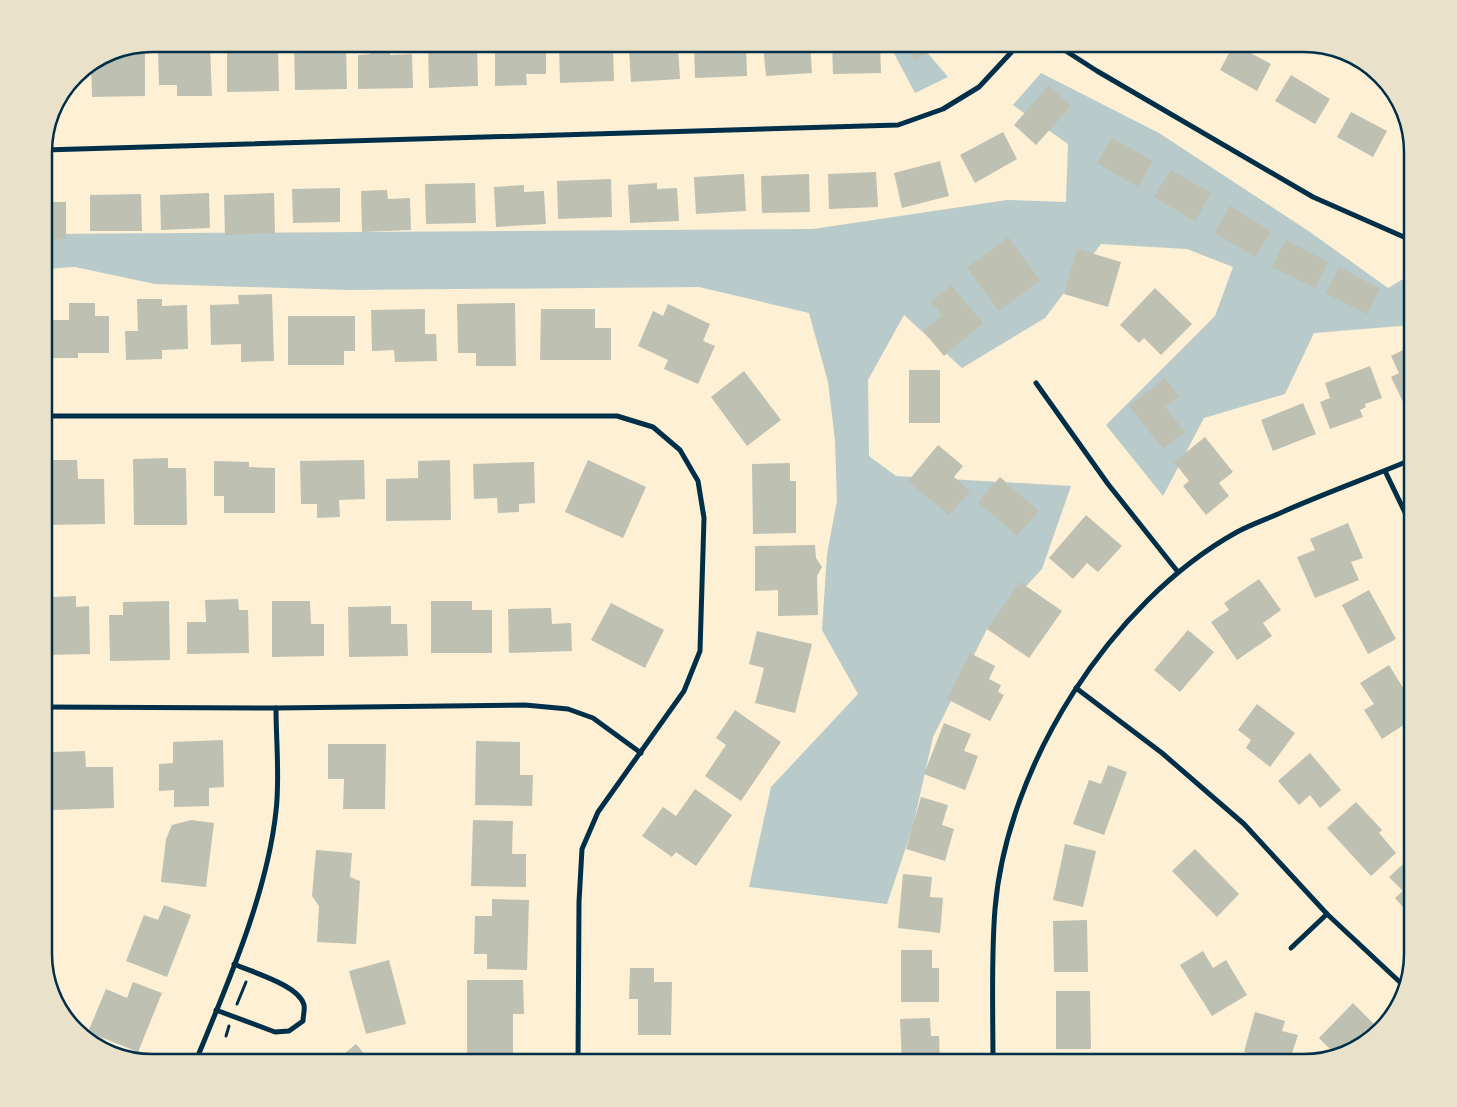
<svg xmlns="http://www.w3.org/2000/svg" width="1457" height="1107" viewBox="0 0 1457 1107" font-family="Commissioner,sans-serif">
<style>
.green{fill:#b9caca}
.building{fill:#bec0b2}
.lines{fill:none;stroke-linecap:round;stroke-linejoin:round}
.path{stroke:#003049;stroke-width:3}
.minor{stroke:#003049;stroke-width:5}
.rim{fill:none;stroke:#003049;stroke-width:2.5}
</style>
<rect width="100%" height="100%" fill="#fdf0d5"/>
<g class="green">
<polygon points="174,44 277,44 227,51"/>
<polygon points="889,44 920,44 948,77 915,93"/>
<polygon points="1041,73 1159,133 1310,232 1388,288 1413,273 1413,325 1314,333 1285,394 1204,418 1163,496 1106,425 1215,316 1233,267 1187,249 1101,244 1045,318 962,368 904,315 868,380 869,456 896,476 1071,486 1042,569 987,629 933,737 913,826 887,904 749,887 771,787 858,694 822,630 827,554 837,501 835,440 828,382 809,313 699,287 348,290 155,284 75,267 44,269 44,234 813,229 1007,200 1066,202 1068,144 1013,105"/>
</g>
<g class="building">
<polygon points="294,44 346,44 347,89 295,90"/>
<polygon points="390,44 390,55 412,54 413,88 358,89 358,55 370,54 369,45"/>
<polygon points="477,44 478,86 429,88 428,45"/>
<polygon points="495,44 546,44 546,74 526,74 527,85 495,86"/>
<polygon points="559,44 590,44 590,49 613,49 614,81 560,83"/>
<polygon points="746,44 747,76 695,78 694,45"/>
<polygon points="810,44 812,73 766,76 763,45"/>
<polygon points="832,44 880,44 881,73 833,74"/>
<polygon points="902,44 938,44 916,61"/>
<polygon points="1177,44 1197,44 1192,52"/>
<polygon points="1234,44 1271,64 1257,91 1220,70"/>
<polygon points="210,46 212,96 177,96 177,85 159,85 158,53 179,53 178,48"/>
<polygon points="678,46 680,79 631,82 629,49"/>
<polygon points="145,49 145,96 92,97 91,64 111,52"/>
<polygon points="278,50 279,91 227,92 227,51"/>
<polygon points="1291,75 1330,99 1315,124 1275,101"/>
<polygon points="70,85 70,98 60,98"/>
<polygon points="1049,85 1071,106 1036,145 1014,125"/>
<polygon points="1351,112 1387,131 1373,157 1337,137"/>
<polygon points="1003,132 1017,159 975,183 960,155"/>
<polygon points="1112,138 1153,161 1138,187 1097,163"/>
<polygon points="940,161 949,196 902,208 894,173"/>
<polygon points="1171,170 1211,193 1195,221 1154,197"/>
<polygon points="876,172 878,207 829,209 828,174"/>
<polygon points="744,174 746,211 696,214 694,177"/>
<polygon points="809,174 810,212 762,213 761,176"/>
<polygon points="611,179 612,217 558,219 557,181"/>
<polygon points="475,183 476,223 426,224 425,184"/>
<polygon points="657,183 657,189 677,188 679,221 630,223 628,185"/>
<polygon points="524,185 524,192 544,191 546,224 496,227 494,187"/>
<polygon points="340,188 340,222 293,223 292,189"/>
<polygon points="387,190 388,199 410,198 411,230 362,232 361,191"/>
<polygon points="209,193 210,228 161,230 160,195"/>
<polygon points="274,193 275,233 225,235 224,195"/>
<polygon points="141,194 142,231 90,231 90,195"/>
<polygon points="44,202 66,202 66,239 44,240"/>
<polygon points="1230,206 1271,231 1255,257 1214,233"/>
<polygon points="1008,237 1040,280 999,311 967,268"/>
<polygon points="1286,240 1328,262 1315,288 1272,267"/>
<polygon points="1077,249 1121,262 1108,307 1064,294"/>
<polygon points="1339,267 1380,289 1367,314 1326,293"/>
<polygon points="951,285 983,323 944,356 923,331 942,315 931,302"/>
<polygon points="1155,288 1192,324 1161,355 1144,338 1139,343 1120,325"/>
<polygon points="272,294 274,361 241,362 241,344 211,345 210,305 239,304 238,295"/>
<polygon points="137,299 162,299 162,306 187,305 188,349 162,350 162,359 126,360 125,331 138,331"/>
<polygon points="69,303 95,303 95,316 109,316 109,353 78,353 78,358 44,358 44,320 69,320"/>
<polygon points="515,303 516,366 476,366 476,353 458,353 457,304"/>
<polygon points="668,304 710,324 703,341 715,346 698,384 664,369 668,360 638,346 653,311 663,316"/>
<polygon points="425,309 425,334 436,334 437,361 395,362 394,350 372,351 371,310"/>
<polygon points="541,309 595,309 595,328 611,328 611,360 540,360"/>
<polygon points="288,316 355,316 355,351 344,351 344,365 288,365"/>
<polygon points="1413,345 1413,402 1405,406 1391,377 1399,373 1391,356"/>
<polygon points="1370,366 1382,398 1365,404 1366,407 1360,410 1363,417 1330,429 1320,402 1330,398 1325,383"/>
<rect x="909" y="370" width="31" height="53"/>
<polygon points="744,371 781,420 747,446 711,397"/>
<polygon points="1165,378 1179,396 1165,407 1185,432 1163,449 1129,406"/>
<polygon points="1303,403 1316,434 1273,451 1261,420"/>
<polygon points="1205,437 1233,472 1219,483 1229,496 1206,515 1183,486 1189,481 1174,462"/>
<polygon points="938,445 963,466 954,477 970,491 949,515 908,481"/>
<polygon points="168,458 168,468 186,468 187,525 134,525 133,459"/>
<polygon points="44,460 77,460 78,479 104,479 105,524 44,525"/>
<polygon points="364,460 365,499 339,500 340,517 317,518 317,504 301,504 300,461"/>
<polygon points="450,460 451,520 386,521 386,479 418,478 418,461"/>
<polygon points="588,460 646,487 623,538 565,512"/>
<polygon points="214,461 249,462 249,467 275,468 275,513 224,513 224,496 214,496"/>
<polygon points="534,462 535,503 519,504 519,512 498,513 497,498 474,499 473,464"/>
<polygon points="790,463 790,481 796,481 796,533 753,534 752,464"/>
<polygon points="1000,477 1039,511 1017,536 978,502"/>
<polygon points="1086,515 1122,546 1098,572 1087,563 1073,579 1049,558"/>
<polygon points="1348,523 1363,558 1351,562 1359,580 1315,598 1297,557 1315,550 1310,539"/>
<polygon points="815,545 816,558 822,567 817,576 818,615 778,616 778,590 755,591 755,546"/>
<polygon points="1259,579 1281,610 1263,623 1272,636 1237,660 1211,622 1229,610 1224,603"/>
<polygon points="1020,582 1062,611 1029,658 987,629"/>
<polygon points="1369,590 1396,639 1368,654 1342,605"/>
<polygon points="76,596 76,607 89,606 90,654 44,655 44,613 52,613 51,597"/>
<polygon points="238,599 239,610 248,610 249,653 187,654 187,622 206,622 205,600"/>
<polygon points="169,601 170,660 110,661 109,615 123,615 123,602"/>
<polygon points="272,601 310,601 311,624 324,624 324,656 272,657"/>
<polygon points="431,601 472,601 472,610 492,610 492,653 431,653"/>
<polygon points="611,603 664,630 645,668 591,640"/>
<polygon points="391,606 391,624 407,624 408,656 349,657 348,607"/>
<polygon points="551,608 552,624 571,623 572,651 509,653 508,609"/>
<polygon points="1188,630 1214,652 1180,692 1154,670"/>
<polygon points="757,631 812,644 795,713 755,703 764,668 749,664"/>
<polygon points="970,653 995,666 989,679 1001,685 998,692 1004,695 990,721 947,699"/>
<polygon points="1389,665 1413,704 1413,719 1382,739 1364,710 1374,704 1360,683"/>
<polygon points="1257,704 1295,733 1270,767 1246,748 1251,740 1238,730"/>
<polygon points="735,710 781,742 741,801 705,776 726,745 716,738"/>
<polygon points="944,723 971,734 964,751 978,756 965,790 924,774"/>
<polygon points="223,740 224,787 209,788 209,806 174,807 174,790 159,791 159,764 173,763 173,742"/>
<polygon points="476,741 520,742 520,775 533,775 532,806 475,805"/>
<polygon points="328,744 386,744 385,809 343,809 344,779 328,779"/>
<polygon points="85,751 86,767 113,767 114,808 53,810 52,752"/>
<polygon points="1310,753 1341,790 1320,808 1310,795 1299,805 1278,781"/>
<polygon points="1108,765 1127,772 1104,835 1073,824 1089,780 1101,784"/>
<polygon points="695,789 732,815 696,866 676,852 672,857 642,836 663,807 676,816"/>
<polygon points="921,797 948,805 942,825 954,829 945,861 906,849"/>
<polygon points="1356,802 1382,830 1379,833 1396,853 1371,876 1327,828"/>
<polygon points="191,820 214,823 206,887 161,882 166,839 172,825"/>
<polygon points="473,820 513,821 512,854 526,854 526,887 471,886"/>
<polygon points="1065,844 1096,851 1083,907 1053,900"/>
<polygon points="1195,849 1239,894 1217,917 1172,871"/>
<polygon points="316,850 352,853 350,877 360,881 356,944 317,942 319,906 312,896"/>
<polygon points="1412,856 1413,857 1413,918 1395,898 1403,891 1389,877"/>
<polygon points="903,874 932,877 930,897 943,898 940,933 898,928"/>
<polygon points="492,899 529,900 527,970 487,969 487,954 474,954 475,916 492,916"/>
<polygon points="164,905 191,915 167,977 126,961 144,915 158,920"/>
<polygon points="1087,920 1088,972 1054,972 1053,921"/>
<polygon points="901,950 932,950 932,968 939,968 939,1002 901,1002"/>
<polygon points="1203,951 1213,968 1226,960 1247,995 1212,1016 1180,965"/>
<polygon points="389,960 406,1024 366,1034 349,971"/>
<polygon points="630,968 654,968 654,982 672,982 671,1035 638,1035 638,999 629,999"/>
<polygon points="467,980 523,980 524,1014 513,1014 513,1055 467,1055"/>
<polygon points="133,982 162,993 138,1052 88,1032 106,989 127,998"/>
<polygon points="1056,991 1090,991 1091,1049 1056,1049"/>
<polygon points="1353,1003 1376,1026 1366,1035 1369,1038 1352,1052 1337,1056 1319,1038"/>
<polygon points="1255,1012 1285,1021 1282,1031 1298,1035 1289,1063 1244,1052"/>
<polygon points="930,1018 931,1036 939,1036 940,1063 902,1063 900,1019"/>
<polygon points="356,1044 372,1063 333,1063"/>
<polygon points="630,1061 648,1062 648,1063 630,1063"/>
</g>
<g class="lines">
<g class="path">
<polyline points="237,1004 246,982"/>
<polyline points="226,1036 229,1026"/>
</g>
<g class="minor">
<polyline points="1055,44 1097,71 1313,197 1413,241"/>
<polyline points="44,150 898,125 943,109 979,87 1019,44"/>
<polyline points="1036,383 1108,484 1178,572"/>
<polyline points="44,416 617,416 653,427 680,450 698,481 704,518 700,651 684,691 598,812 582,849 579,902 578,1063"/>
<polyline points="1385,471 1413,529"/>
<polyline points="1076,688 1162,753 1244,824 1327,914 1403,985"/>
<polyline points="44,707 276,708 525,705 568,709 593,718 641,753"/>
<polyline points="1291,948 1327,914"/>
<path d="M216,1010L275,1032L289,1031L303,1021C303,1016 305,1010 304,1005C299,985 251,972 234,964"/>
<path d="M195,1063C227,985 267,895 276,811C280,778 276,742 276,708"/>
<path d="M993,1063C993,1013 991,958 995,909C1007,765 1111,602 1237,532C1250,525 1264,520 1278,514C1322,494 1368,478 1413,459"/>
</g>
</g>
<path d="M0 0H1457V1107H0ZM152 52H1304A100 100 0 0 1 1404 152V954A100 100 0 0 1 1304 1054H152A100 100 0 0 1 52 954V152A100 100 0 0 1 152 52Z" fill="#e9e1ca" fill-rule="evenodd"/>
<path class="rim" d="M152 52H1304A100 100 0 0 1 1404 152V954A100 100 0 0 1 1304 1054H152A100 100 0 0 1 52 954V152A100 100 0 0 1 152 52Z"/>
</svg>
